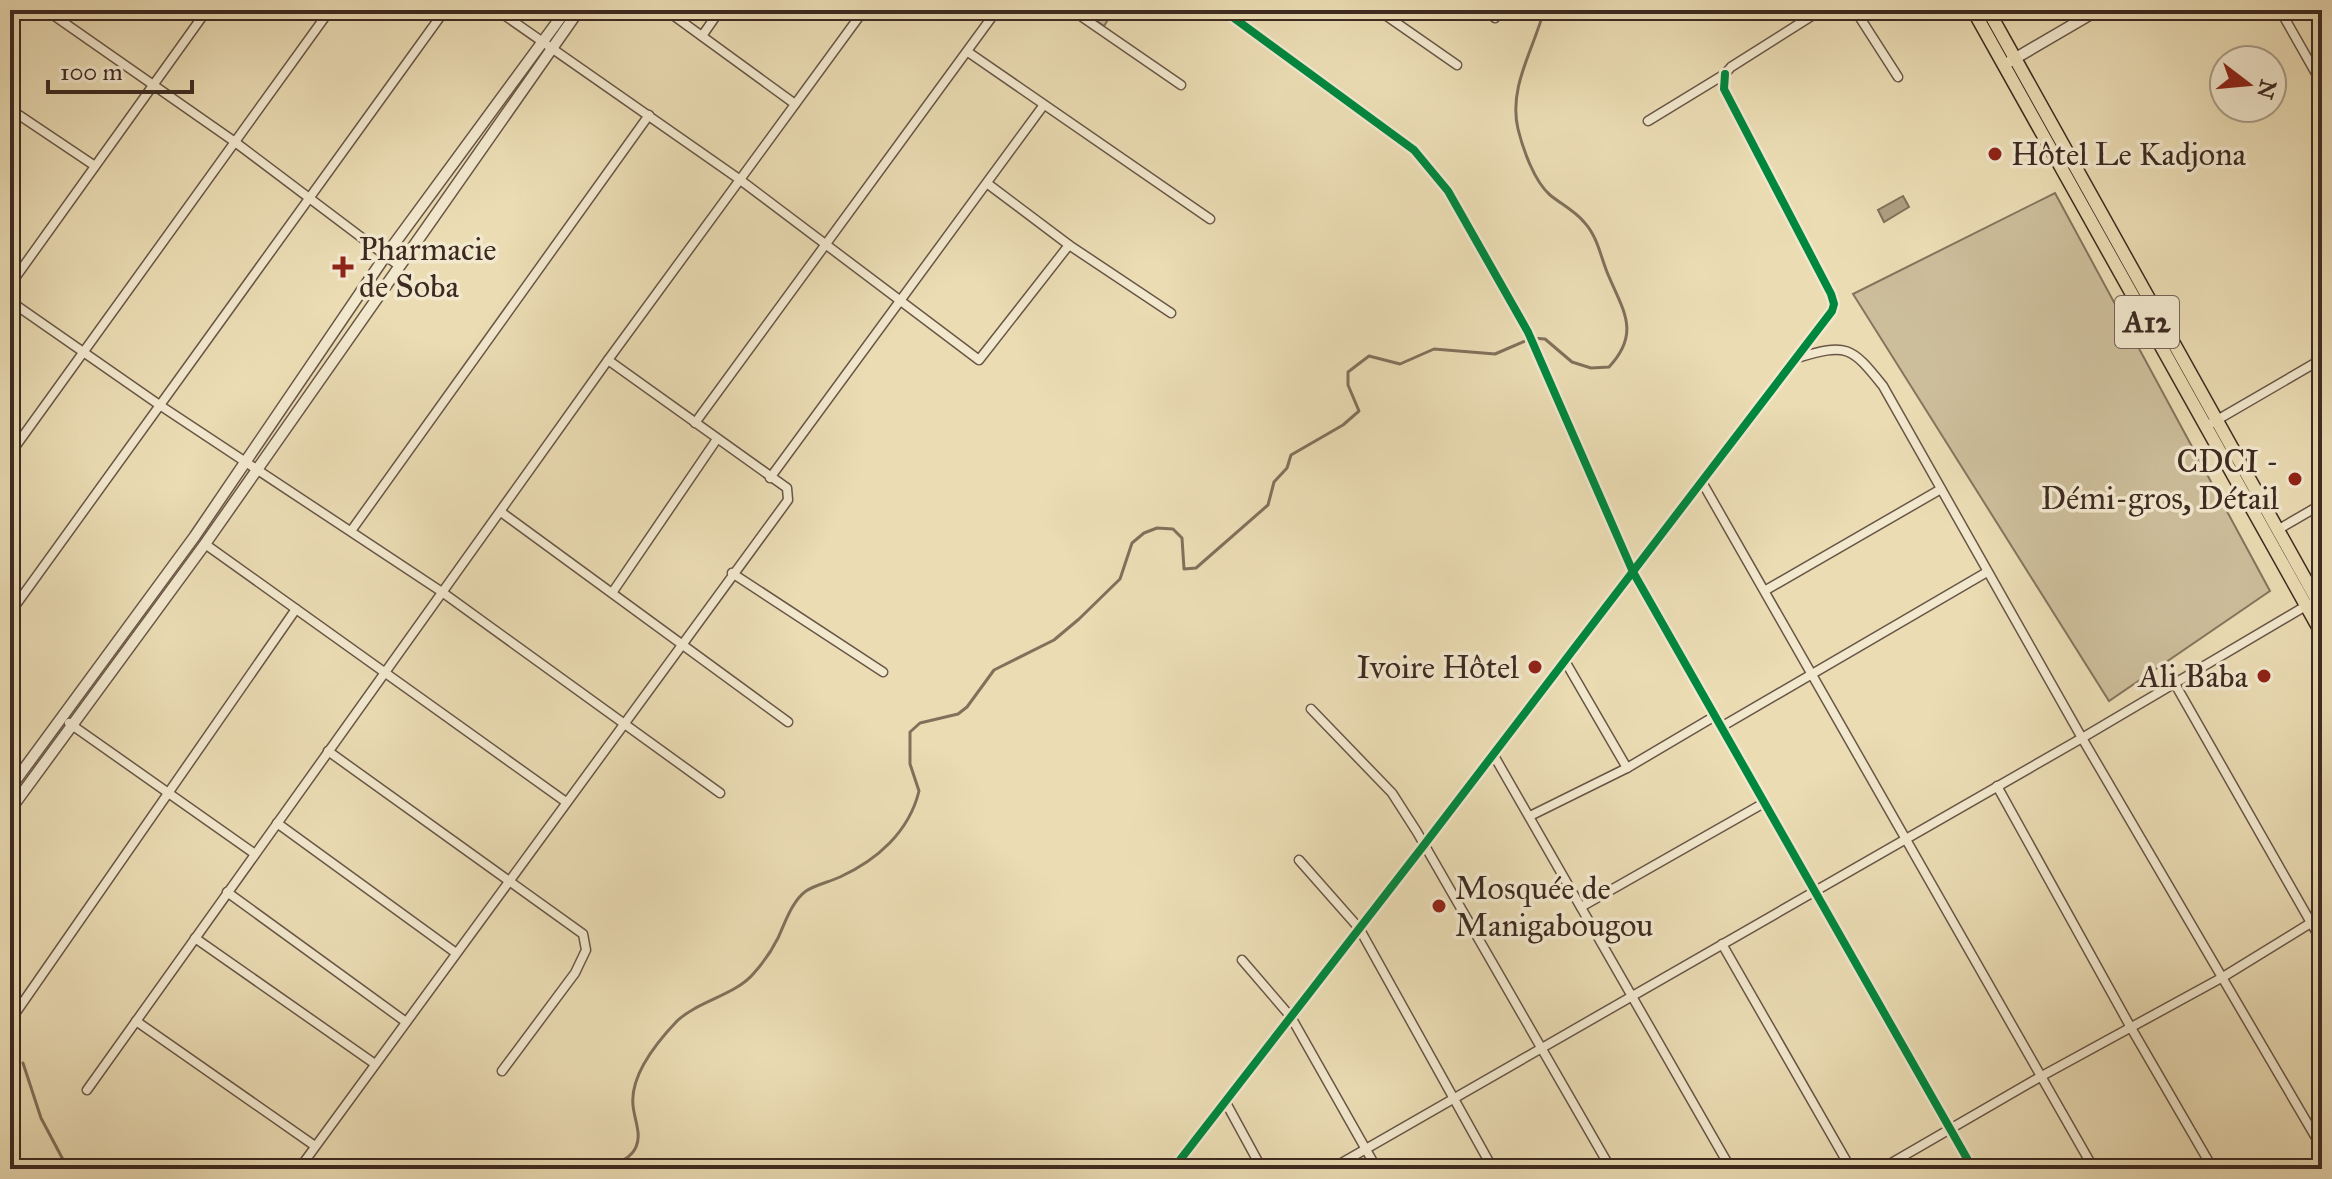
<svg xmlns="http://www.w3.org/2000/svg" width="2332" height="1179" viewBox="0 0 2332 1179" font-family="'IM FELL Great Primer',serif">
<style>
.green{fill:#cdbe9b;stroke:#85745e;stroke-width:2}
.water{fill:#b09f82;stroke:#82705b;stroke-width:2}
.lines{fill:none;stroke-linecap:round;stroke-linejoin:round}
.stream{stroke:#82705b;stroke-width:3}
.minor-casing{stroke:#685646;stroke-width:11}
.tertiary-casing{stroke:#685646;stroke-width:13}
.primary-casing{stroke:#3d2a21;stroke-width:15}
.minor{stroke:#f2e8ce;stroke-width:8}
.tertiary{stroke:#f2e8ce;stroke-width:10}
.primary{stroke:#ebdcb4;stroke-width:12}
.cycleway-casing{stroke:#f2e8ce;stroke-width:13}
.cycleway{stroke:#00873e;stroke-width:8}
.poi-dot{fill:#8f2418;stroke:#f2e8ce;stroke-width:3}
.labels{text-anchor:middle;dominant-baseline:central;stroke-width:7;stroke-linejoin:round;paint-order:stroke}
.shield{fill:#f2e8ce;stroke:#736355;stroke-width:2}
.shield-label{font-size:30px;font-weight:bold;fill:#3d2a21}
.poi-label{font-size:32px;fill:#3d2a21;stroke:#f2e8ce;text-anchor:start}
</style>
<rect width="100%" height="100%" fill="#ebdcb4"/>
<filter id="stains"><feTurbulence type="fractalNoise" baseFrequency=".0025" numOctaves="4"/><feColorMatrix values="0 0 0 0 .2 0 0 0 0 .09 0 0 0 0 .02 0 0 0 .5 -.17"/></filter>
<radialGradient id="worn" r=".72"><stop offset=".6" stop-color="#630" stop-opacity="0"/><stop offset="1" stop-color="#630" stop-opacity=".3"/></radialGradient>
<g class="green">
<polygon points="1081,10 1114,10 1104,26"/>
<polygon points="2055,193 2270,591 2109,701 1853,294"/>
</g>
<polygon class="water" points="1903,196 1909,207 1884,222 1878,210"/>
<g class="lines">
<g class="stream">
<polyline points="23,1063 41,1118 68,1169"/>
<path d="M608,1169C617,1162 631,1159 636,1147C642,1134 634,1119 633,1105C630,1075 657,1042 677,1021C698,1001 736,995 754,973C763,963 772,950 778,938C785,923 792,901 806,891C815,885 829,882 840,877C877,860 909,832 919,791L910,764V732L920,723L958,714L967,707L994,670L1054,640L1079,619L1120,579L1132,543L1144,533L1157,528L1173,529L1182,538L1184,569L1196,568L1268,505L1274,482L1287,468L1291,455L1343,425L1359,411L1348,385V372L1369,356L1400,364L1434,349L1495,354L1532,338L1545,339L1572,362L1591,368L1609,367C1642,332 1622,309 1607,272C1600,254 1597,236 1584,222C1575,211 1561,204 1550,195C1534,181 1523,149 1518,129C1508,87 1534,49 1544,10"/>
</g>
<defs>
<g id="minor">
<polyline points="46,10 235,142 398,265"/>
<polyline points="497,10 739,179 979,360 1069,245"/>
<polyline points="666,10 795,104"/>
<polyline points="1072,10 1181,85"/>
<polyline points="1223,10 1414,150 1448,191 1528,332 1633,572 1973,1169"/>
<polyline points="1378,10 1457,65"/>
<polyline points="1485,10 1495,18"/>
<polyline points="1855,10 1898,77"/>
<polyline points="2280,10 2322,84"/>
<polyline points="702,36 720,10"/>
<polyline points="968,52 1210,219"/>
<polyline points="10,109 95,166"/>
<polyline points="1648,121 1725,74 1731,67 1821,10"/>
<polyline points="988,184 1069,245 1171,313"/>
<polyline points="10,285 207,10"/>
<polyline points="10,301 158,404 442,592 720,793"/>
<path d="M1797,358C1847,343 1851,346 1883,386L2082,738L2322,1148"/>
<polyline points="695,423 997,10"/>
<polyline points="2205,427 2322,359"/>
<polyline points="10,454 330,10"/>
<polyline points="770,478 1043,106"/>
<polyline points="1702,482 2094,1169"/>
<polyline points="501,512 788,722"/>
<polyline points="2279,529 2322,504"/>
<polyline points="351,531 649,115"/>
<polyline points="205,544 566,802"/>
<polyline points="732,573 883,672"/>
<polyline points="1766,590 1941,489"/>
<polyline points="612,593 717,439"/>
<polyline points="10,613 445,10"/>
<polyline points="1565,661 1627,768"/>
<polyline points="2175,684 2322,942"/>
<polyline points="1311,709 1392,793 1417,832 1611,1169"/>
<polyline points="69,723 255,854"/>
<polyline points="1721,727 1987,572"/>
<polyline points="328,751 583,934 586,950 575,973 502,1071"/>
<polyline points="1493,754 1731,1169"/>
<polyline points="1997,786 2130,1026 2213,1169"/>
<polyline points="1530,816 1627,768 1715,716"/>
<polyline points="277,823 456,953"/>
<polyline points="1299,860 1359,928 1493,1169"/>
<polyline points="227,892 406,1022"/>
<polyline points="1581,907 1764,803"/>
<polyline points="195,938 375,1064"/>
<polyline points="1722,944 1851,1169"/>
<polyline points="1242,960 1291,1017 1377,1169"/>
<polyline points="10,1021 296,609"/>
<polyline points="136,1021 315,1146"/>
<polyline points="87,1090 608,360 864,10"/>
<polyline points="1225,1101 1262,1169"/>
<polyline points="299,1169 788,500 787,488 608,360"/>
<polyline points="1173,1169 1424,845 1832,311 1834,304 1831,294 1724,89 1725,74"/>
<polyline points="1331,1169 2082,738 2309,604"/>
<polyline points="1881,1169 2040,1077 2223,977 2322,916"/>
</g>
<g id="tertiary">
<polyline points="2009,62 2098,10"/>
<polyline points="10,788 195,536 386,255 566,10"/>
<polyline points="10,810 205,544 579,10"/>
</g>
<g id="primary">
<polyline points="1973,10 2322,634"/>
<polyline points="1988,10 2322,609"/>
</g>
</defs>
<use href="#minor" class="minor-casing"/>
<use href="#tertiary" class="tertiary-casing"/>
<use href="#primary" class="primary-casing"/>
<use href="#minor" class="minor"/>
<use href="#tertiary" class="tertiary"/>
<use href="#primary" class="primary"/>
<defs>
<g id="cycleway">
<polyline points="1223,10 1414,150 1448,191 1528,332 1633,572 1973,1169"/>
<polyline points="1173,1169 1424,845 1832,311 1834,304 1831,294 1724,89 1725,74"/>
</g>
</defs>
<use href="#cycleway" class="cycleway-casing"/>
<use href="#cycleway" class="cycleway"/>
</g>
<g class="poi-dot">
<circle cx="1995" cy="154" r="8"/>
<path d="M339 255h8v8h8v8h-8v8h-8v-8h-8v-8h8z"/>
<circle cx="2295" cy="479" r="8"/>
<circle cx="1535" cy="667" r="8"/>
<circle cx="2264" cy="676" r="8"/>
<circle cx="1439" cy="906" r="8"/>
</g>
<g class="labels">
<rect class="shield" x="2115" y="296" width="64" height="52" rx="6"/>
<g class="shield-label">
<text x="2147" y="322">A12</text>
</g>
<g class="poi-label">
<text x="2011" y="154">Hôtel Le Kadjona</text>
<text x="359" y="249">Pharmacie<tspan x="359" dy="37">de Soba</tspan></text>
<text x="2279" y="461" text-anchor="end">CDCI -<tspan x="2279" dy="37">Démi-gros, Détail</tspan></text>
<text x="1519" y="667" text-anchor="end">Ivoire Hôtel</text>
<text x="2248" y="676" text-anchor="end">Ali Baba</text>
<text x="1455" y="888">Mosquée de<tspan x="1455" dy="37">Manigabougou</tspan></text>
</g>
</g>
<rect width="2332" height="1179" fill="none" stroke="#ebdcb4" stroke-width="40"/>
<rect x="12" y="12" width="2308" height="1155" fill="none" stroke="#3d2a21" stroke-width="4"/>
<rect x="20" y="20" width="2292" height="1139" fill="none" stroke="#3d2a21" stroke-width="2"/>
<g transform="translate(2248 84) rotate(106)"><circle r="38" fill="#f2e8ce" stroke="#aa9c89" stroke-width="2"/>
<path d="M0-6L14 30L0 20L-14 30Z" fill="#8f2418"/>
<text y="-12" font-size="22" font-weight="bold" text-anchor="middle" fill="#3d2a21">N</text>
</g>
<path d="M48 80v12h144v-12" fill="none" stroke="#3d2a21" stroke-width="4"/>
<text x="60" y="80" font-size="24" fill="#3d2a21" stroke="#f2e8ce" stroke-width="6" paint-order="stroke">100 m</text>
<rect width="100%" height="100%" filter="url(#stains)"/>
<rect width="100%" height="100%" fill="url(#worn)"/>
</svg>
